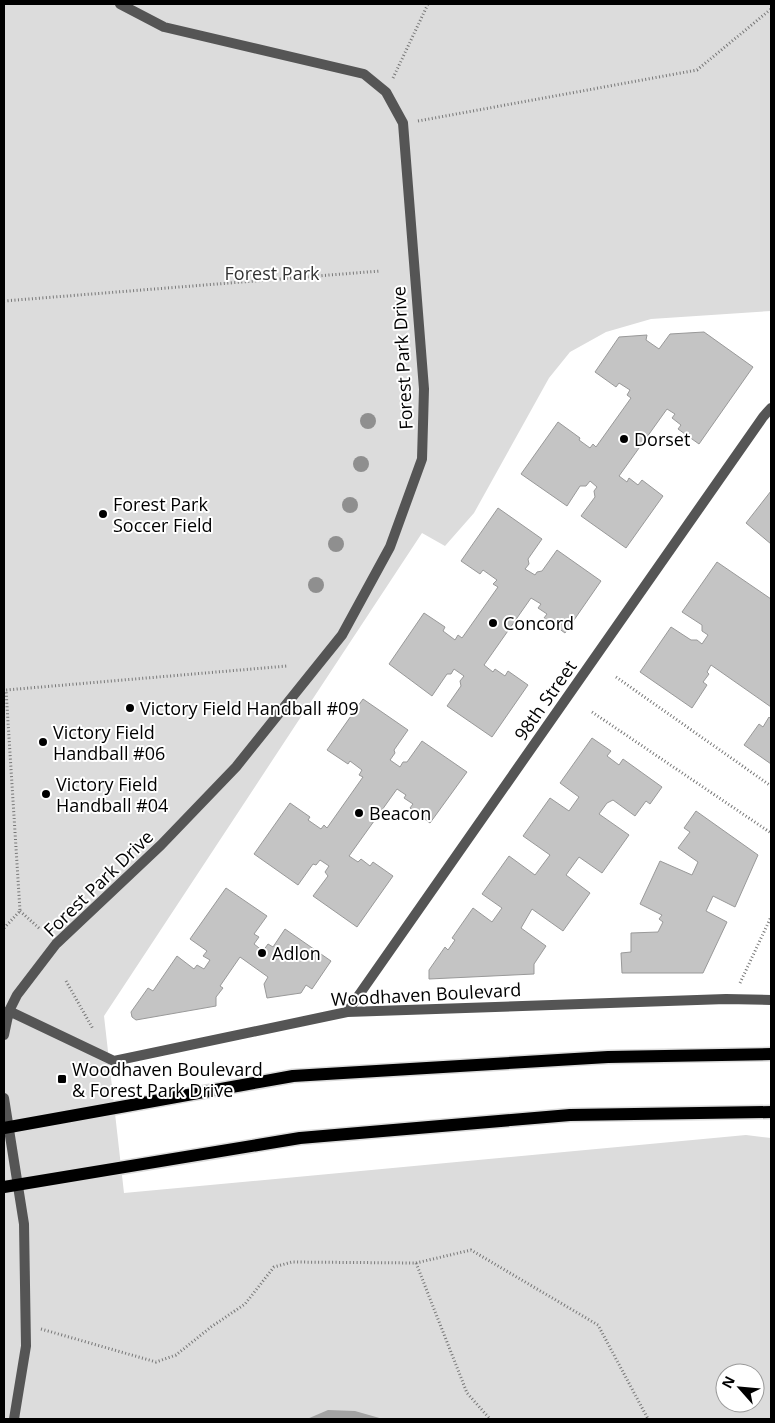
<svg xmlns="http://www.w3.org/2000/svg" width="775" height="1423" viewBox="0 0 775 1423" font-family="'Open Sans',sans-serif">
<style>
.green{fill:#dcdcdc;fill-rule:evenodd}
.water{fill:#a3a3a3}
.building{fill:#c4c4c4;stroke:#999}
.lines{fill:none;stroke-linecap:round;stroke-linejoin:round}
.primary-casing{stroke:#dbdbdb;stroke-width:15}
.path{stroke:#777;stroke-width:3;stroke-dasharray:1 2.5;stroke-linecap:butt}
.pedestrian{stroke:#555;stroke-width:10}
.minor{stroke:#555;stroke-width:10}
.primary{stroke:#000;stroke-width:12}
.tree{fill:#8f8f8f}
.poi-dot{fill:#000;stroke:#fff;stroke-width:2}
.labels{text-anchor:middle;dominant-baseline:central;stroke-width:4;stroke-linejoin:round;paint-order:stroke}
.park-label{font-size:18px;fill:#333;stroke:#fff}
.street-label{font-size:18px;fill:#000;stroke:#fff}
.poi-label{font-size:18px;fill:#000;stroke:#fff;text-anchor:start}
</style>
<rect width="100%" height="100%" fill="#fff"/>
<path class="green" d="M4,4H771V311L651,319L606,332L570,352L549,378L474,513L445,546L422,533L104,1016L124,1193L746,1135L771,1138V1419H4ZM725,1373H755V1403H725Z"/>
<polygon class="water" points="328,1410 355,1411 383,1419 307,1419"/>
<g class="building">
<polygon points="704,332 753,367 699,444 678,429 681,425 672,418 675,414 667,409 619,476 627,482 629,478 638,485 642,480 663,496 626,548 581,516 595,497 594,491 597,487 590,481 586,486 580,486 567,506 521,474 558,422 580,438 579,440 590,448 593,444 596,447 631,398 627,395 630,390 619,383 616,387 595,372 619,337 647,335 646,340 659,349 670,334"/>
<polygon points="771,491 771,544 746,523"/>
<polygon points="498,508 542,539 528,559 529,564 525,569 535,575 537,572 542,571 557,550 601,581 565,633 544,618 547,614 538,608 541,604 531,598 484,665 493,672 495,669 505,676 508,671 528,685 492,737 447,706 461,686 460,681 464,676 454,669 451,674 447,674 432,696 389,664 424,613 445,627 443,631 455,640 458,635 462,638 498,587 493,584 497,580 483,570 480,574 461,561"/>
<polygon points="717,562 771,599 771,707 711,665 707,672 709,674 703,682 707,685 692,708 640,672 671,627 691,640 697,640 702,644 708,635 702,631 702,625 682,612"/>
<polygon points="363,699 408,730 394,750 395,753 390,760 400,767 403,762 407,762 422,741 467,772 430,823 410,808 413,804 404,798 406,795 397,789 349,856 358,862 361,859 370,866 373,862 393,876 357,927 313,896 328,876 325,872 329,866 320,860 316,865 313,864 298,885 254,854 290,803 310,817 308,820 321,829 324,825 327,828 363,777 359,775 362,770 350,761 348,764 327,750"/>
<polygon points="769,717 771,719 771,764 744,745 759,724 763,727"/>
<polygon points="592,738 611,751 607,756 619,765 623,759 662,787 650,804 646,801 635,816 613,800 607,803 599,814 629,835 602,873 579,857 566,875 590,893 563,931 532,909 521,928 546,946 534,964 534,974 429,979 429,970 445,947 448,950 455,940 452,938 473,908 492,922 502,908 482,894 509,856 535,875 550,855 523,836 550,798 569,811 579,797 560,783"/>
<polygon points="696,811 758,855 735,907 713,896 706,911 727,922 703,973 622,973 621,953 631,952 631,933 658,932 663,922 659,919 662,915 640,904 660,861 692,875 698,862 678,848 690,832 684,828"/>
<polygon points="226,888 267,916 254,934 259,937 254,944 263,951 268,944 273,947 285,929 331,961 312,989 306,985 301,993 267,998 264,984 268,977 240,957 220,986 223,988 216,997 216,1006 136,1020 132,1017 131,1012 148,988 153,991 177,956 194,969 197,965 204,969 210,960 203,956 207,951 190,939"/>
</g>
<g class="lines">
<defs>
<g id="primary">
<polyline points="4,1128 293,1076 608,1057 771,1054"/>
<polyline points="4,1187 300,1138 570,1115 771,1112"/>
</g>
</defs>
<use href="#primary" class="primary-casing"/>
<g class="path">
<polyline points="393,78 428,4"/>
<polyline points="418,121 697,70 771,9"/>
<polyline points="4,301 380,271"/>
<polyline points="616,677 771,786"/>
<polyline points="592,712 771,833"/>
<polyline points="20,911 40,929"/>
<polyline points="4,928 20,911 6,690 287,666"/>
<polyline points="66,981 93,1029"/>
<polyline points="740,983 771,917"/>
<polyline points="416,1263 471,1250 598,1325 648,1419"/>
<polyline points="41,1329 156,1362 176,1355 211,1327 245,1304 274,1267 292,1262 416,1263 467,1393 490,1419"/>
</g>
<polyline class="pedestrian" points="9,1011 17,995 56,944 161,845 236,767 342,635 390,547 422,459 424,389 403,123 386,92 364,74 164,27 120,4"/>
<g class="minor">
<polyline points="347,1012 763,417 771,408"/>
<polyline points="4,1035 9,1011 114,1061 347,1012 726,999 771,1000"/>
<polyline points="4,1098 24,1224 26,1346 14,1419"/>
</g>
<use href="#primary" class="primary"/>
</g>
<g class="tree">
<circle cx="368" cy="421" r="8"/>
<circle cx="361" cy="464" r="8"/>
<circle cx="350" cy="505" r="8"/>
<circle cx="336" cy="544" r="8"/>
<circle cx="316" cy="585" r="8"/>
</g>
<g class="poi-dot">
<circle cx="624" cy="439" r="5"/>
<circle cx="103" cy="514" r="5"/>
<circle cx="493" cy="623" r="5"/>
<circle cx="130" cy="708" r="5"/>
<circle cx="43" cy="742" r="5"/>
<circle cx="46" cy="794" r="5"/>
<circle cx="359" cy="813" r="5"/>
<circle cx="262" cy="953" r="5"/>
<rect x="57" y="1074" width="10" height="10" rx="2.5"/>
</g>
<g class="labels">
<g class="park-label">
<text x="272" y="273">Forest Park</text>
</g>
<g class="street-label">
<text transform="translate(402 358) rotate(-93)">Forest Park Drive</text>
<text transform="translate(545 700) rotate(-55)">98th Street</text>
<text transform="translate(98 883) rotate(-44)">Forest Park Drive</text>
<text transform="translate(426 994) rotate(-3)">Woodhaven Boulevard</text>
</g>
<g class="poi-label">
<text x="634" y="439">Dorset</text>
<text x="113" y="504">Forest Park<tspan x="113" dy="21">Soccer Field</tspan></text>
<text x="503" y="623">Concord</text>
<text x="140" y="708">Victory Field Handball #09</text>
<text x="53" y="732">Victory Field<tspan x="53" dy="21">Handball #06</tspan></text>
<text x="56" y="784">Victory Field<tspan x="56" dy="21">Handball #04</tspan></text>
<text x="369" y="813">Beacon</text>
<text x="272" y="953">Adlon</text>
<text x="72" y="1069">Woodhaven Boulevard<tspan x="72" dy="21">&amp; Forest Park Drive</tspan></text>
</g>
</g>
<rect width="775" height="1423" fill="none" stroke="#000000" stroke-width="10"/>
<g transform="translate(740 1388) rotate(297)"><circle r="24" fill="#ffffff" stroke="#999999"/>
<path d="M0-4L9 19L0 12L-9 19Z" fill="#000000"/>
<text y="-8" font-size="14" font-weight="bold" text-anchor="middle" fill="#000000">N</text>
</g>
</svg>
